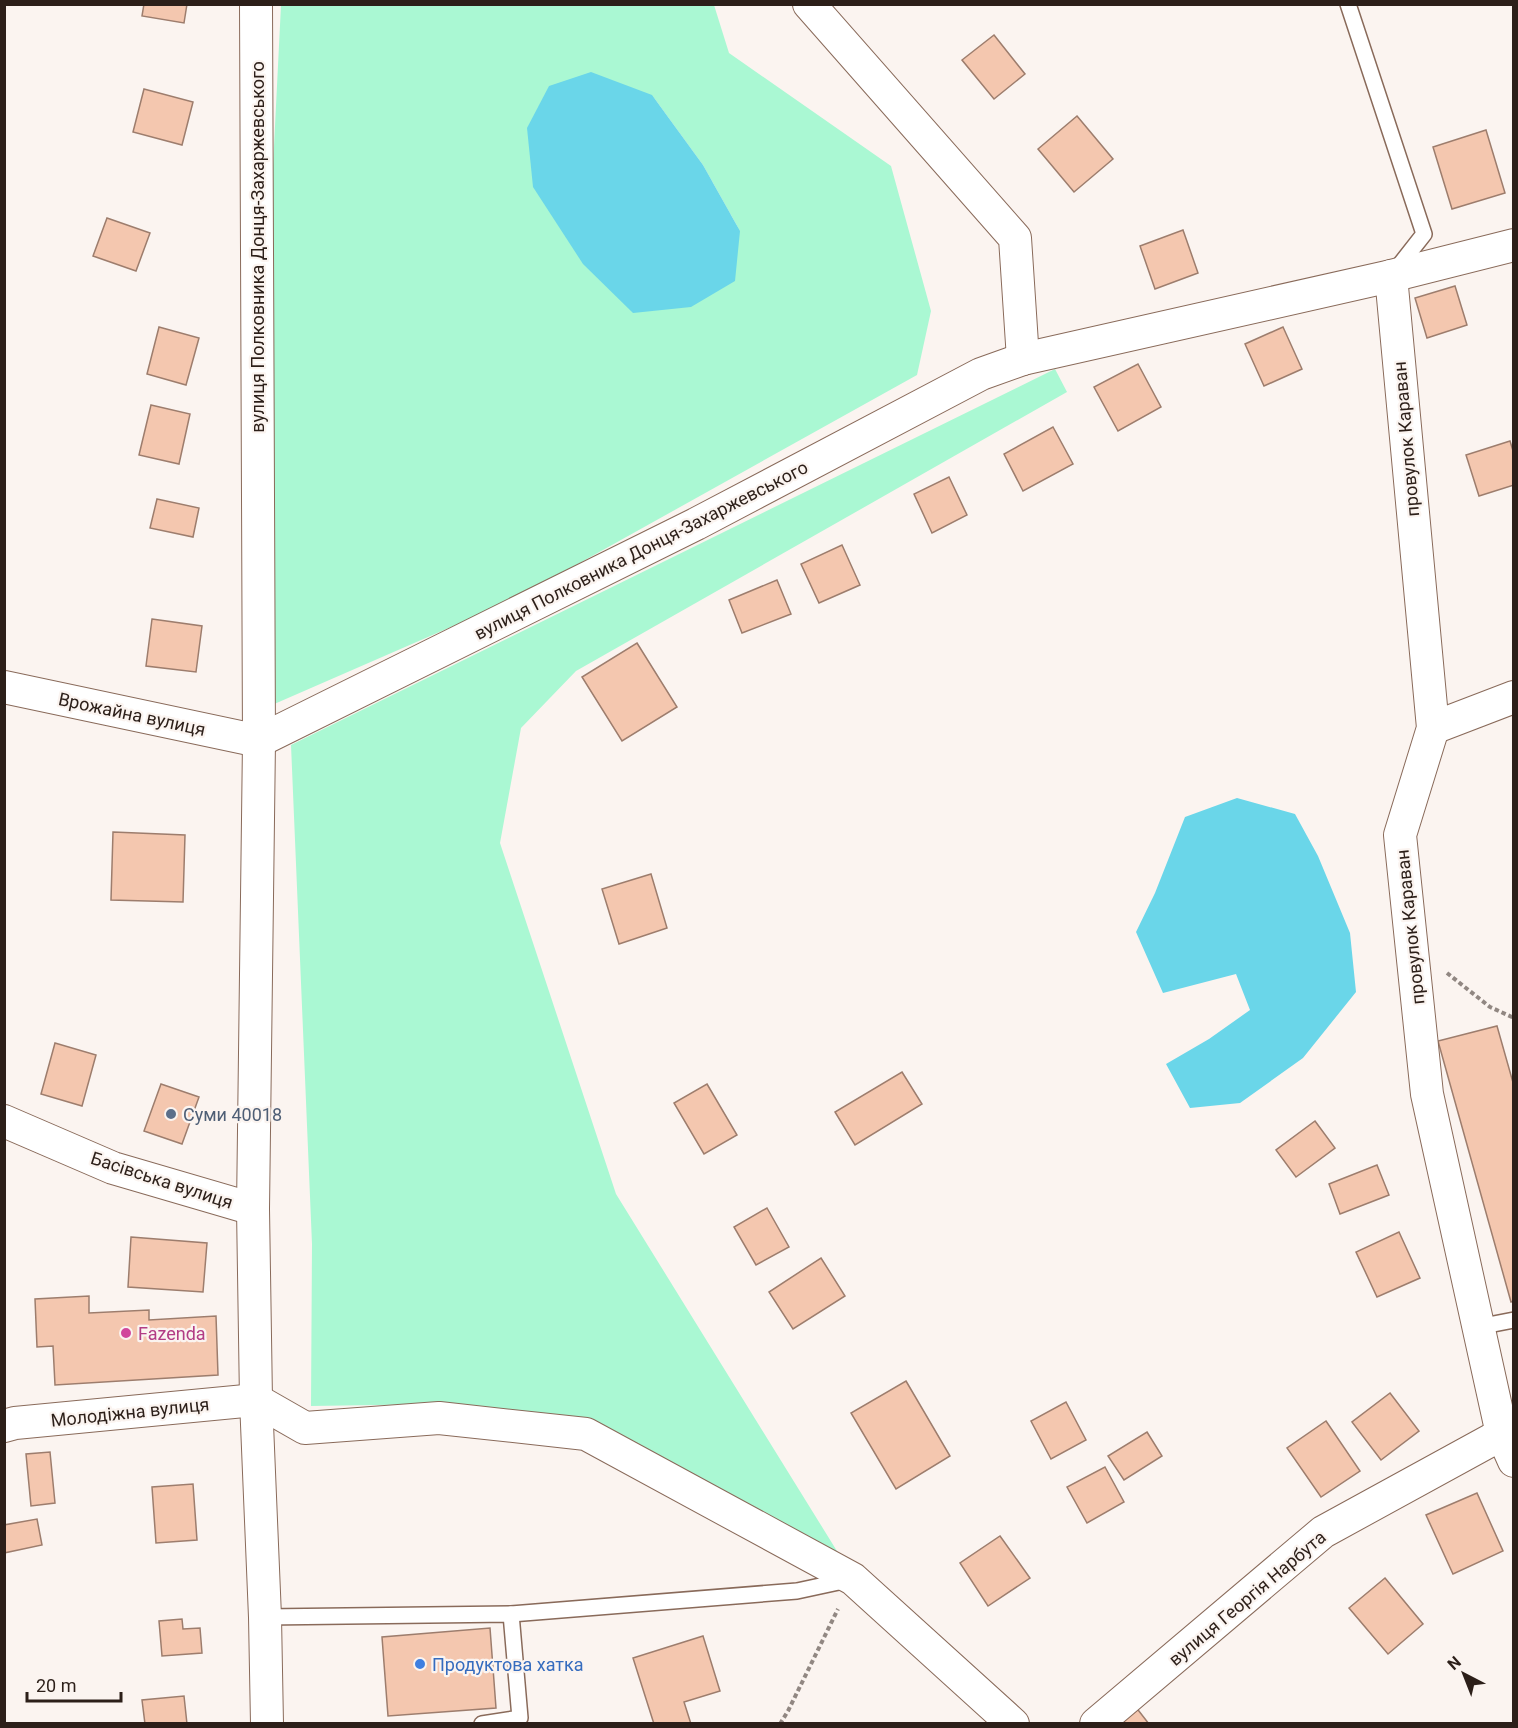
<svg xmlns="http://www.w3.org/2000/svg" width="1518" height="1728" viewBox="0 0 1518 1728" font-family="Roboto,sans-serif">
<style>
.green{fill:#aaf8d3;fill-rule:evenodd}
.water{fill:#6ad6e9}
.building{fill:#f4c7af;stroke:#9d7d6d;stroke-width:1.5}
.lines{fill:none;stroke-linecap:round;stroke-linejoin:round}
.service-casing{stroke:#896a5a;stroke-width:18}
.minor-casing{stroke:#896a5a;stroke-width:34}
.path{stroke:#918782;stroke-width:4;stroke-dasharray:4.5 3;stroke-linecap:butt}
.service{stroke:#fff;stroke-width:15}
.minor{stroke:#fff;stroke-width:32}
.service-dot{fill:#5c6f8a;stroke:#fbf4f0;stroke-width:2}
.hotel-dot{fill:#d1479c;stroke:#fbf4f0;stroke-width:2}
.shop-dot{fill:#3f7fe0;stroke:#fbf4f0;stroke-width:2}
.labels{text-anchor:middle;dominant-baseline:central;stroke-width:4.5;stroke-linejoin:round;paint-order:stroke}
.street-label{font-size:18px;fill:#2c1f19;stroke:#fbf4f0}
.service-label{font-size:18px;fill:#4e5e75;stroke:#fbf4f0;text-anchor:start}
.hotel-label{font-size:18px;fill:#b23c85;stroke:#fbf4f0;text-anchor:start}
.shop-label{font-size:18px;fill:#366cbe;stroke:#fbf4f0;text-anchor:start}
</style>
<rect width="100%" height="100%" fill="#fbf4f0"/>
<g class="green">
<path d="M281,5H714L729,53L891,166L931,311L917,375L515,599L272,705L269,247ZM652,95L703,165L740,231Z"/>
<polygon points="1055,369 1067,392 576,671 521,728 500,843 616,1194 845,1564 588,1423 443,1404 311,1406 312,1244 291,745"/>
</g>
<g class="water">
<polygon points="591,72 652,95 703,165 740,231 735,281 691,307 633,313 583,264 533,187 527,128 549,86"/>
<polygon points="1237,798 1295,814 1318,856 1350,933 1356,992 1303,1058 1240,1103 1190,1108 1166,1064 1209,1039 1250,1010 1236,974 1163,993 1136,932 1155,893 1185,817"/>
</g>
<g class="building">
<polygon points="144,4 187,4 184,23 142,16"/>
<polygon points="994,35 1025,74 994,99 962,60"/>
<polygon points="144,89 193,102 182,145 133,132"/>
<polygon points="1077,116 1113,159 1074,192 1038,149"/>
<polygon points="1486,130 1505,193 1452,209 1433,147"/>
<polygon points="107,218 150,233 136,271 93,256"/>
<polygon points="1183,230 1198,273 1155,289 1140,246"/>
<polygon points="1455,286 1467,325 1427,338 1415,298"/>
<polygon points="159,327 199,338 186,385 147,374"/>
<polygon points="1283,327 1302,369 1264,386 1245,344"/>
<polygon points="1138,364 1161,407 1118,431 1094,387"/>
<polygon points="151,405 190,414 179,464 139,455"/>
<polygon points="1053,427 1073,464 1023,491 1004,454"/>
<polygon points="1510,441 1514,454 1514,485 1479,496 1466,455"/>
<polygon points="949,477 967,515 932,533 914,494"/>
<polygon points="157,499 199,508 193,537 150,528"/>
<polygon points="842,545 860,585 819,603 801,564"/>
<polygon points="777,580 791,614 742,633 729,600"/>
<polygon points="152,619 202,626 196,672 146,666"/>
<polygon points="637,643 677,707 622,741 582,677"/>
<polygon points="113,832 185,835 183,902 111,900"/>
<polygon points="651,874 667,928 619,944 602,889"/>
<polygon points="1497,1026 1514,1086 1514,1301 1511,1302 1438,1041"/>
<polygon points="55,1043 96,1055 82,1106 41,1094"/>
<polygon points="902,1072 922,1104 855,1145 835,1112"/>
<polygon points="161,1084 199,1097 182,1144 144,1131"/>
<polygon points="707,1084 737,1135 704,1154 674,1103"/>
<polygon points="1315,1121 1335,1148 1296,1177 1276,1150"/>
<polygon points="1377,1165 1389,1195 1340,1214 1329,1184"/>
<polygon points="767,1208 789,1247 756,1265 734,1227"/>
<polygon points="1399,1232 1420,1278 1377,1297 1356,1252"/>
<polygon points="131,1237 207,1243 203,1292 128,1287"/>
<polygon points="821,1258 845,1296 793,1329 769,1292"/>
<polygon points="89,1296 89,1313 149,1310 149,1320 216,1316 218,1375 55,1385 53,1346 37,1347 35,1299"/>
<polygon points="906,1381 950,1456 896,1489 851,1413"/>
<polygon points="1390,1393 1419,1431 1381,1460 1352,1422"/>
<polygon points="1066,1402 1086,1440 1051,1459 1031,1421"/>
<polygon points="1326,1421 1360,1471 1321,1497 1287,1448"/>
<polygon points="1147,1432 1162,1456 1124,1480 1108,1456"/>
<polygon points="50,1452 55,1503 31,1506 26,1454"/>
<polygon points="1105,1467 1124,1502 1087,1523 1067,1487"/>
<polygon points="193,1484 197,1540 156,1543 152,1487"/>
<polygon points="1477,1493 1503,1551 1453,1574 1426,1515"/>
<polygon points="37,1519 42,1545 4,1553 4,1525"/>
<polygon points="1000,1536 1030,1578 988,1606 960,1563"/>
<polygon points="1385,1578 1423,1624 1388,1654 1349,1608"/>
<polygon points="182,1619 183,1629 200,1628 202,1653 162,1656 159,1621"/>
<polygon points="490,1628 496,1708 388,1716 382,1637"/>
<polygon points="703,1636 720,1691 684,1702 691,1724 654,1724 633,1658"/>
<polygon points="184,1696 187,1724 145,1724 142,1700"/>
<polygon points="1135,1706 1149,1724 1112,1724"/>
</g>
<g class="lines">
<defs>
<g id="service">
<polyline points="1348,4 1424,234 1395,271"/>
<polyline points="1478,1327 1514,1320"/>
<polyline points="511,1614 797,1591 848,1580"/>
<polyline points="265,1617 511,1614 520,1718 482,1724"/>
</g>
<g id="minor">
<polyline points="256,4 259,741 253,1209 256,1400 265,1617 267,1724"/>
<polyline points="809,4 1015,238 1023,359"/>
<polyline points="1391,276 1433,728 1400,835 1427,1094 1502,1434 1514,1461"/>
<polyline points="4,687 259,741 696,524 981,374 1023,359 1391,276 1514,245"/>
<polyline points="1433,728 1514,697"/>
<polyline points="4,1121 113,1168 253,1209"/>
<polyline points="256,1400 305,1428 439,1418 586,1434 853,1579 1013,1724"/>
<polyline points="4,1426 15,1423 256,1400"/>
<polyline points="1096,1724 1323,1532 1502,1434"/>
</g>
</defs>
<use href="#service" class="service-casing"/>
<use href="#minor" class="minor-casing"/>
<g class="path">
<polyline points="1447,973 1490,1007 1514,1018"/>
<polyline points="780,1724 788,1711 838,1609"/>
</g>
<use href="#service" class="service"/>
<use href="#minor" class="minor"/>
</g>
<circle class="service-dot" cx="171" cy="1114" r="6"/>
<circle class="hotel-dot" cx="126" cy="1333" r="6"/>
<circle class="shop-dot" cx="420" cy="1664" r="6"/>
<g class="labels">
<g class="street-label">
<text transform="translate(257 247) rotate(-90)">вулиця Полковника Донця-Захаржевського</text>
<text transform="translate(1406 439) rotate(-95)">провулок Караван</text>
<text transform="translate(641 550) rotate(-27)">вулиця Полковника Донця-Захаржевського</text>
<text transform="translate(132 714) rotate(12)">Врожайна вулиця</text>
<text transform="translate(1410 927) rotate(-96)">провулок Караван</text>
<text transform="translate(162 1180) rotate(18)">Басівська вулиця</text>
<text transform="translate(130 1412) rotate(-6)">Молодіжна вулиця</text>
<text transform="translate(1247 1598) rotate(-40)">вулиця Георгія Нарбута</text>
</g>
<g class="service-label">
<text x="183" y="1114">Суми 40018</text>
</g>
<g class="hotel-label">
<text x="138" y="1333">Fazenda</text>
</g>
<g class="shop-label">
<text x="432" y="1664">Продуктова хатка</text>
</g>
</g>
<rect width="1518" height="1728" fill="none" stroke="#2c1f19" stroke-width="12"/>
<g transform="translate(1464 1674) rotate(318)" stroke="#fbf4f0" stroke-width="4.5" paint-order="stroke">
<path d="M0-4.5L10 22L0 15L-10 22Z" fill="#2c1f19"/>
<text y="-9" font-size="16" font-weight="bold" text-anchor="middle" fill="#2c1f19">N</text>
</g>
<path d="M27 1692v9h94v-9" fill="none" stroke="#2c1f19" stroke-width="3"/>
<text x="36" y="1692" font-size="18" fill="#2c1f19" stroke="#fbf4f0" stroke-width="4.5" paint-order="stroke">20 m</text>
</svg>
